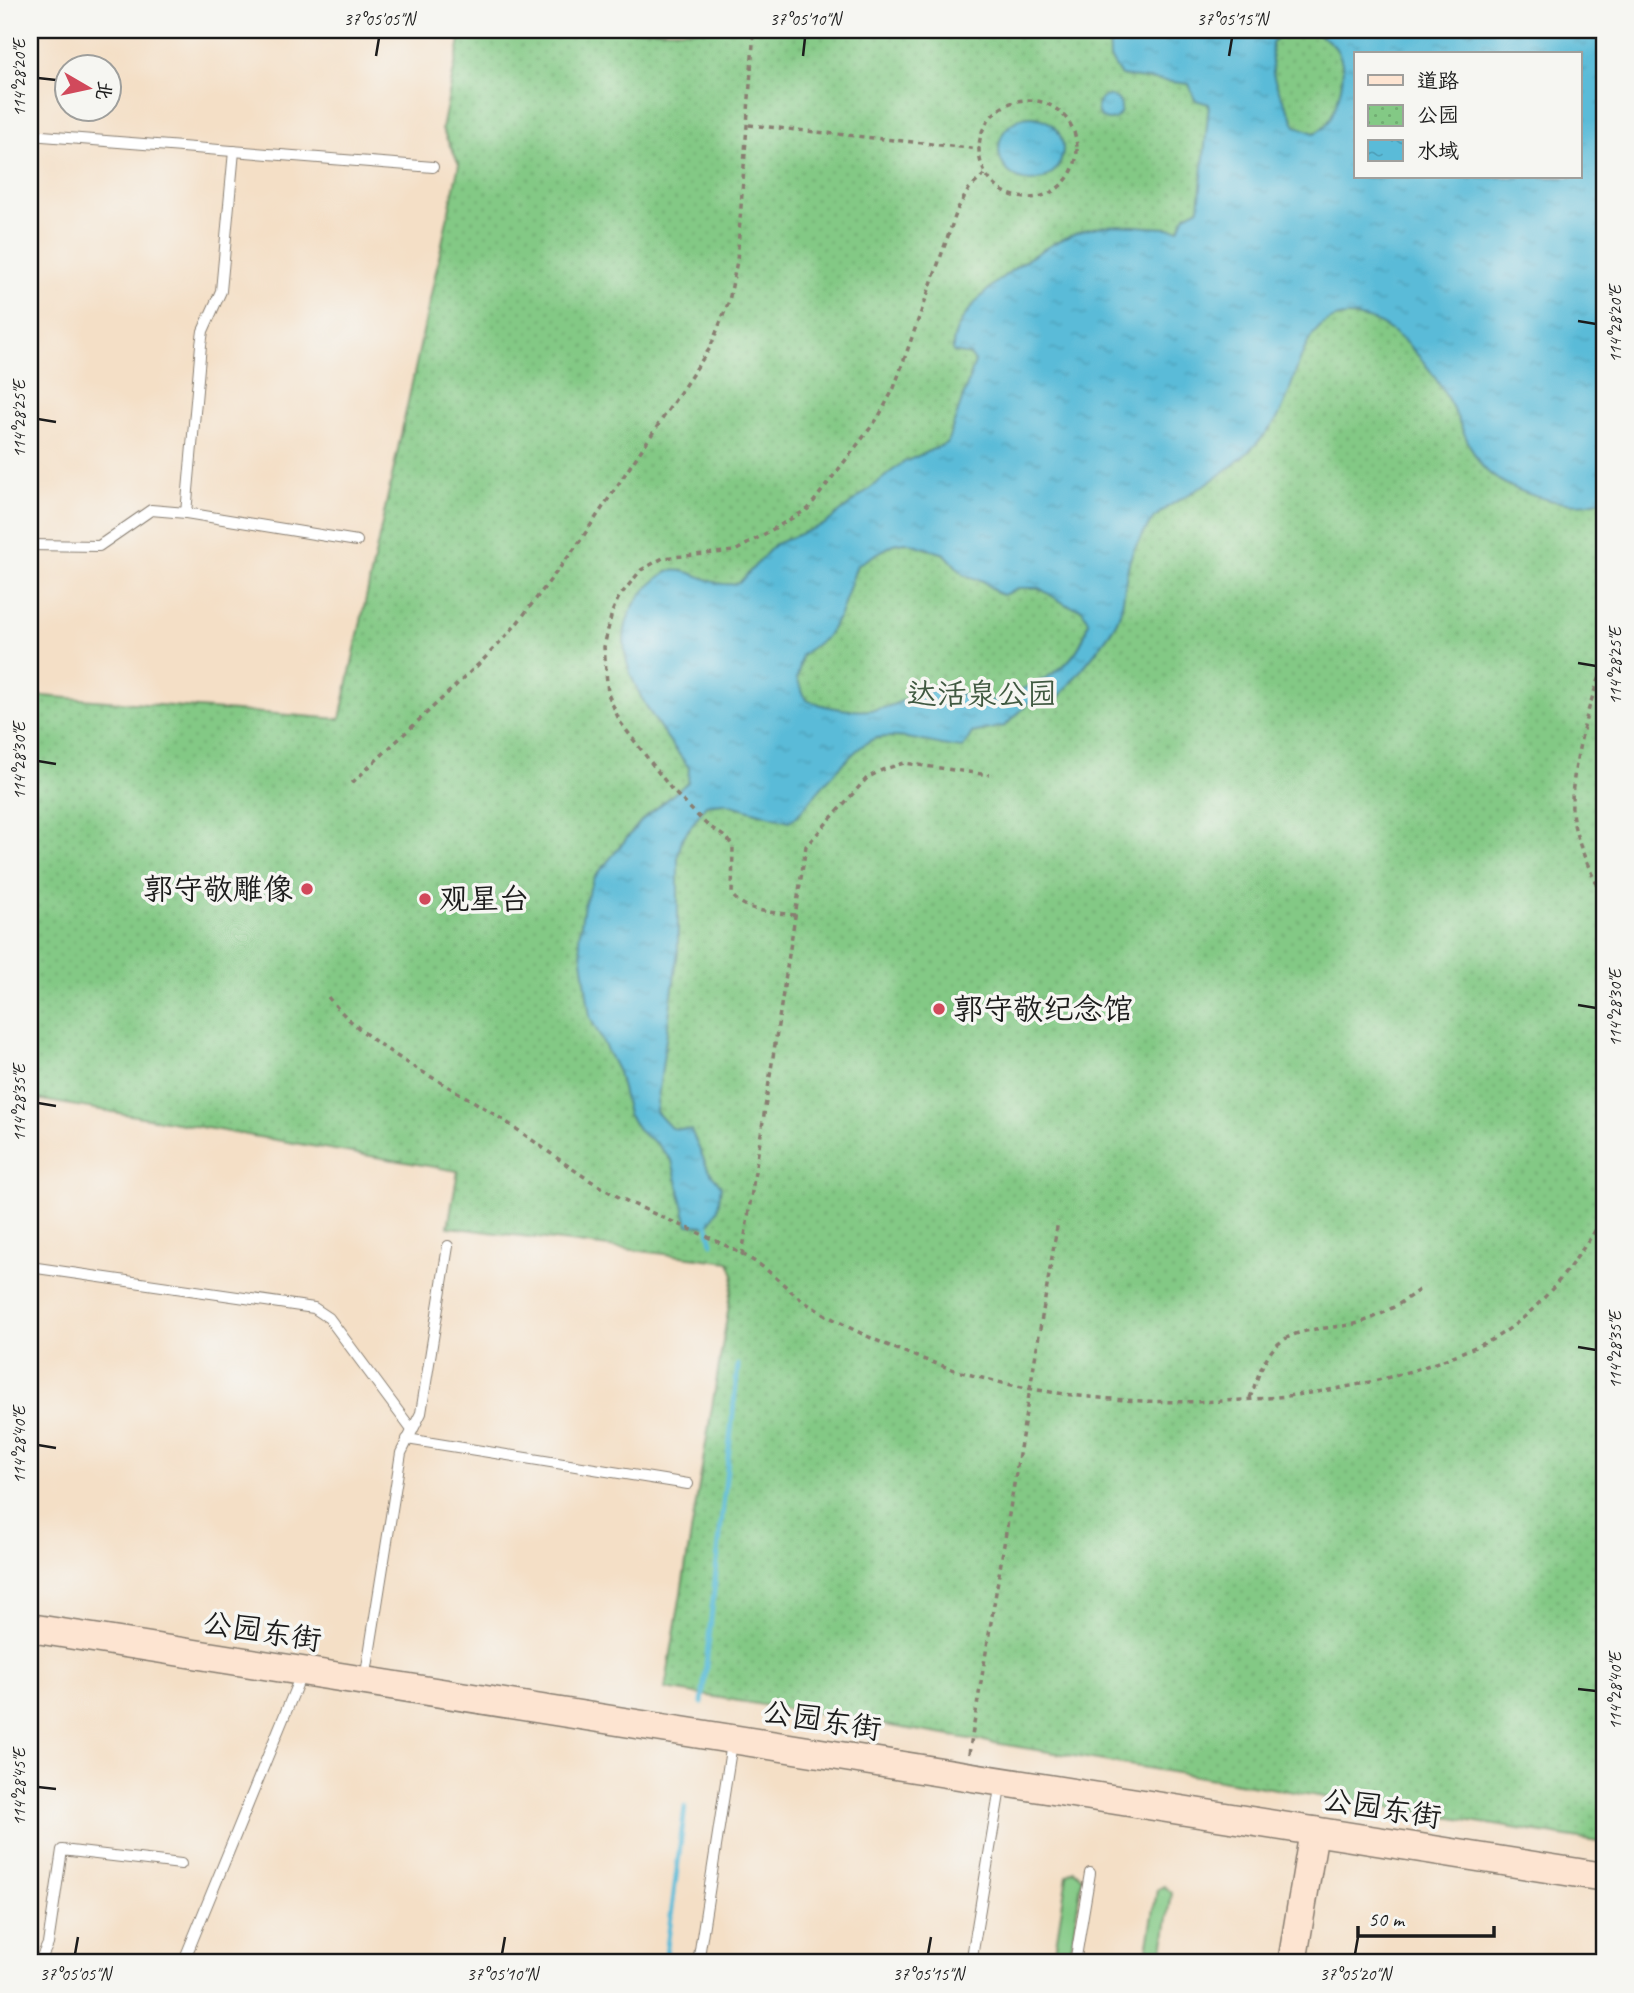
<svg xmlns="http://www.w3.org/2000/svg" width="1634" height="1993" viewBox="0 0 1634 1993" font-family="Caveat,'LXGW WenKai TC',sans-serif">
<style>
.green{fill:#83c985;stroke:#507250;stroke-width:2}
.park{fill:url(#park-dots);stroke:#507250;stroke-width:2;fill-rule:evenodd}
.water{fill:url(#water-ripples);stroke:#3b6c7a;stroke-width:2;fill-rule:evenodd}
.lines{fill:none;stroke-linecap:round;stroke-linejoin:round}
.stream{stroke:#5abbd8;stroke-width:5}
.lane-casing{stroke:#887e71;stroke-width:12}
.secondary-casing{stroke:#887e71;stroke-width:31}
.path{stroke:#887e71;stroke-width:3.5;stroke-dasharray:5 5;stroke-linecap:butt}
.lane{stroke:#fff;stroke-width:10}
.secondary{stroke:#fde4d1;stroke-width:28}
.ticks{fill:none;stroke:#1c1c1c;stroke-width:2.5}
.poi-dot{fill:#d1495b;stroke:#f6f6f2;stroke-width:2.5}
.labels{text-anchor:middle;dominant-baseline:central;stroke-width:7;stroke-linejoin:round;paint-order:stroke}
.park-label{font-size:30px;fill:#405941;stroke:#f6f6f2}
.poi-label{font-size:30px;fill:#1c1c1c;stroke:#f6f6f2;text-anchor:start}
.street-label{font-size:30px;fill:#1c1c1c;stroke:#f6f6f2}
.neatline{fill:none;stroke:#1c1c1c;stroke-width:2.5}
.ticks-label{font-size:18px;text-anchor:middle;fill:#1c1c1c}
</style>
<defs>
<pattern id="park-dots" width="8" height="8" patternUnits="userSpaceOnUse" patternTransform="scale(1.75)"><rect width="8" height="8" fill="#83c985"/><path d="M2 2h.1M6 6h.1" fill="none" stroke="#71ac72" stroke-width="1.8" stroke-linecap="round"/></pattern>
<pattern id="water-ripples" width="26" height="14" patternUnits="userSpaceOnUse" patternTransform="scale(1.75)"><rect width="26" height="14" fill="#5abbd8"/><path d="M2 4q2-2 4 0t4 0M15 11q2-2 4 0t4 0" fill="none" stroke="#4ea0b9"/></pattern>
</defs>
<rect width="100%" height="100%" fill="#f6f6f2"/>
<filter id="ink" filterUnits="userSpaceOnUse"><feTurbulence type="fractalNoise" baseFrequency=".0143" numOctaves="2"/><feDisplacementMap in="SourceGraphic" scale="14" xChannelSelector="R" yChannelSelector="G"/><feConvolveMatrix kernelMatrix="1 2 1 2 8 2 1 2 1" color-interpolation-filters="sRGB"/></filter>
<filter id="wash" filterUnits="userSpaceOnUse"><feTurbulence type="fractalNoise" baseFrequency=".00686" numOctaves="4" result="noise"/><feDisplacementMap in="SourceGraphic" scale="28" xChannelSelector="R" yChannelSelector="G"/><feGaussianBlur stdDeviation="1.57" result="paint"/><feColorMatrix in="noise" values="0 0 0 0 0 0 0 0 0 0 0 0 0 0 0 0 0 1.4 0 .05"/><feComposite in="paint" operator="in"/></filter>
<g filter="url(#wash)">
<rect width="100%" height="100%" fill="#f4dfc6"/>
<g class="green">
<polygon points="1074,1870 1082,1877 1069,1963 1053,1963 1067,1875"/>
<polygon points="1164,1886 1172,1893 1161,1963 1145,1963 1157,1890"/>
</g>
<path class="park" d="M462,30H1604V1843L665,1689L734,1275L729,1262L448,1227L458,1171L30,1098V695L340,719L459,164L442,129ZM1356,54H1580V177H1356Z"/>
<g class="water">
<path d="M1109,30H1286L1272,43C1270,89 1280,87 1296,126L1314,133C1328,128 1331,118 1336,104C1351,64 1342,34 1295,30H1604V499C1583,507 1564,504 1542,498C1523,493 1495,482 1482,466C1468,448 1462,425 1451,405C1433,369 1393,314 1347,316C1298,318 1298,387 1277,419C1257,448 1228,471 1198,489C1182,499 1163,507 1151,522C1145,531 1136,544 1132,554C1123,574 1127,600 1117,621C1107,642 1071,681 1056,701L1030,702L1005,726L972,733L963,748C935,746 906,733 877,738C856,742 813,799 796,817L789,821L724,803L706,805L682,839L678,856V951L656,1112L671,1128L691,1130L708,1169L721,1186L718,1209L708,1226L688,1225L672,1161L657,1144L640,1132L628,1114L618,1072L590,1017L579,937L584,904L594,878L641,821L688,782L689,768C644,706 580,629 668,571C696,567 712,590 739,583L775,544L825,524L902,463L947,443L975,362L970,355L953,352C947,304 1052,236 1093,228C1120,222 1152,228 1179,229L1185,215L1199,208L1209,104L1195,100L1189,84L1121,76L1110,58ZM1356,54H1580V177H1356ZM905,542L945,554L964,575L983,581L997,593L1003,595L1021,588H1039L1067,605L1082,609L1088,621C1082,659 1052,678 1020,690C1008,695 997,701 983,701C968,700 956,690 942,687C923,690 907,700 889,706C863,715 831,709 806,700L797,679L802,655L826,637L840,615L857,565L894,544Z"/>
<circle cx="1109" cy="108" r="12"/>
<circle cx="1031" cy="149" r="32"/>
</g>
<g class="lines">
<g class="stream">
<polyline points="708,1226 712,1243"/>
<polyline points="702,1703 738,1365"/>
<polyline points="665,1963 685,1807"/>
</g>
</g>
</g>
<g filter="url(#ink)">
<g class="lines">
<defs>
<g id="lane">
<polyline points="30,135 433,167"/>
<polyline points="186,513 357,541"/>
<polyline points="30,545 99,546 151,510 186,513 201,345 203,331 221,291 234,151"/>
<polyline points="30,1267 314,1308 329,1318 412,1430"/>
<polyline points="407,1439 688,1484"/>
<polyline points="365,1680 401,1453 421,1413 448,1246"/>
<polyline points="39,1963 48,1944 62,1850 181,1864"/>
<polyline points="183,1963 301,1675"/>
<polyline points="698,1963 732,1743"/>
<polyline points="971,1963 1001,1782"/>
<polyline points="1075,1963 1090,1873"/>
</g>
<g id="secondary">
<polyline points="30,1628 1604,1877"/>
<polyline points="1292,1963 1314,1831"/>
</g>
</defs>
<use href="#lane" class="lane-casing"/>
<use href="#secondary" class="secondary-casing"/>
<g class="path">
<circle cx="1028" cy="149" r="49"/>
<polyline points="749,125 980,149"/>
<path d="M1604,669C1588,698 1570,777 1572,810C1574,841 1593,874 1604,902"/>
<polyline points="352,783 483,660 515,626 578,544 710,348 729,301 737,261 754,30"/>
<path d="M795,915C774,912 747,913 732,895L733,847L728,839L706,824L672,790L620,722L608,694L604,647L612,612L619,597L641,570L663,558L735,551L808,509L878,418L894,388L958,208L969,189L986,173"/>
<path d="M328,997C376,1056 451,1083 512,1126C546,1149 579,1176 615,1195C660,1219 718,1237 760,1265C777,1277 792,1294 811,1306C851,1331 898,1351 943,1366C1088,1417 1317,1414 1458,1354C1471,1348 1486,1344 1498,1336C1543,1309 1576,1260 1604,1217"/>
<polyline points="742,1255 806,846 867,778 882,770 904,763 989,775"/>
<path d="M1250,1398C1257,1380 1262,1359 1277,1345C1299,1325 1332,1330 1359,1323C1383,1315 1400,1304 1420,1289"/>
<polyline points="969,1754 1058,1221"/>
</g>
<use href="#lane" class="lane"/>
<use href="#secondary" class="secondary"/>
</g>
</g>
<path class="ticks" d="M376,56L379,38M803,56L805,38M1229,56L1232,38M38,78L56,80M1578,321L1596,324M38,419L56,422M1578,663L1596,666M38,761L56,764M1578,1005L1596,1008M38,1103L56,1106M1578,1347L1596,1350M38,1445L56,1448M1578,1689L1596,1691M38,1787L56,1789M75,1954L78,1937M502,1954L505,1937M928,1954L931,1937M1355,1954L1358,1937"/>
<g class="poi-dot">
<circle cx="307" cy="889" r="7"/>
<circle cx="425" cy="899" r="7"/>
<circle cx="939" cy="1009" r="7"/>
</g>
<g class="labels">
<g class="park-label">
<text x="982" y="694">达活泉公园</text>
</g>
<g class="poi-label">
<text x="293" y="889" text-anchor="end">郭守敬雕像</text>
<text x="439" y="899">观星台</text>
<text x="953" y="1009">郭守敬纪念馆</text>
</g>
<g class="street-label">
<text transform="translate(262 1631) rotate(9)">公园东街</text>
<text transform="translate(822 1720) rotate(9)">公园东街</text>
<text transform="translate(1382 1808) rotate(9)">公园东街</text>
</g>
</g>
<rect width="1634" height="1993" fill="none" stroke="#f6f6f2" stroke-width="77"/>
<rect x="1354" y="52" width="228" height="126" fill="#f6f6f2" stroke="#9f9f9c" stroke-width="2"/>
<rect x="1368" y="75" width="35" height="10" fill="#fde4d1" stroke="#9f9f9c" stroke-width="2"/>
<text x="1417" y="88" font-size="21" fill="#1c1c1c">道路</text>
<rect x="1368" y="105" width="35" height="21" fill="url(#park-dots)" stroke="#9f9f9c" stroke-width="2"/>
<text x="1417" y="122" font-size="21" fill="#1c1c1c">公园</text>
<rect x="1368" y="140" width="35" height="21" fill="url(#water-ripples)" stroke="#9f9f9c" stroke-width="2"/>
<text x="1417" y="158" font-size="21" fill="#1c1c1c">水域</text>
<g transform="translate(88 88) rotate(99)"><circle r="33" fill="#f6f6f2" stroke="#9f9f9c" stroke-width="2"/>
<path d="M0-5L12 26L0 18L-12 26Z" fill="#d1495b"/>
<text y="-10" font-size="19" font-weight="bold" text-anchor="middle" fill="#1c1c1c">北</text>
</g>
<path d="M1358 1926v10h136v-10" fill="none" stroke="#1c1c1c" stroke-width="3.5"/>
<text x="1368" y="1926" font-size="21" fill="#1c1c1c" stroke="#f6f6f2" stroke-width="5" paint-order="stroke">50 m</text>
<rect x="38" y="38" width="1558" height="1916" class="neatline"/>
<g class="ticks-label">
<text x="379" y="25">37°05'05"N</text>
<text x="805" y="25">37°05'10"N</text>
<text x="1232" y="25">37°05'15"N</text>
<text transform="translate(19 78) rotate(-90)" y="6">114°28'20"E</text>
<text transform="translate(1615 324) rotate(-90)" y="6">114°28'20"E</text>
<text transform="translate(19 419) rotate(-90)" y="6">114°28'25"E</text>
<text transform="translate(1615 666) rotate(-90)" y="6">114°28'25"E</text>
<text transform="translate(19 761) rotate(-90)" y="6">114°28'30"E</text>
<text transform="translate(1615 1008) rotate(-90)" y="6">114°28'30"E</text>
<text transform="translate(19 1103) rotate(-90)" y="6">114°28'35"E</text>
<text transform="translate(1615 1350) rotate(-90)" y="6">114°28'35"E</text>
<text transform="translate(19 1445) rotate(-90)" y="6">114°28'40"E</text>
<text transform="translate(1615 1691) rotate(-90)" y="6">114°28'40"E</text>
<text transform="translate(19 1787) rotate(-90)" y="6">114°28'45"E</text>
<text x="75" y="1980">37°05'05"N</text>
<text x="502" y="1980">37°05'10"N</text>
<text x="928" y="1980">37°05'15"N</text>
<text x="1355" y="1980">37°05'20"N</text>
</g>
</svg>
